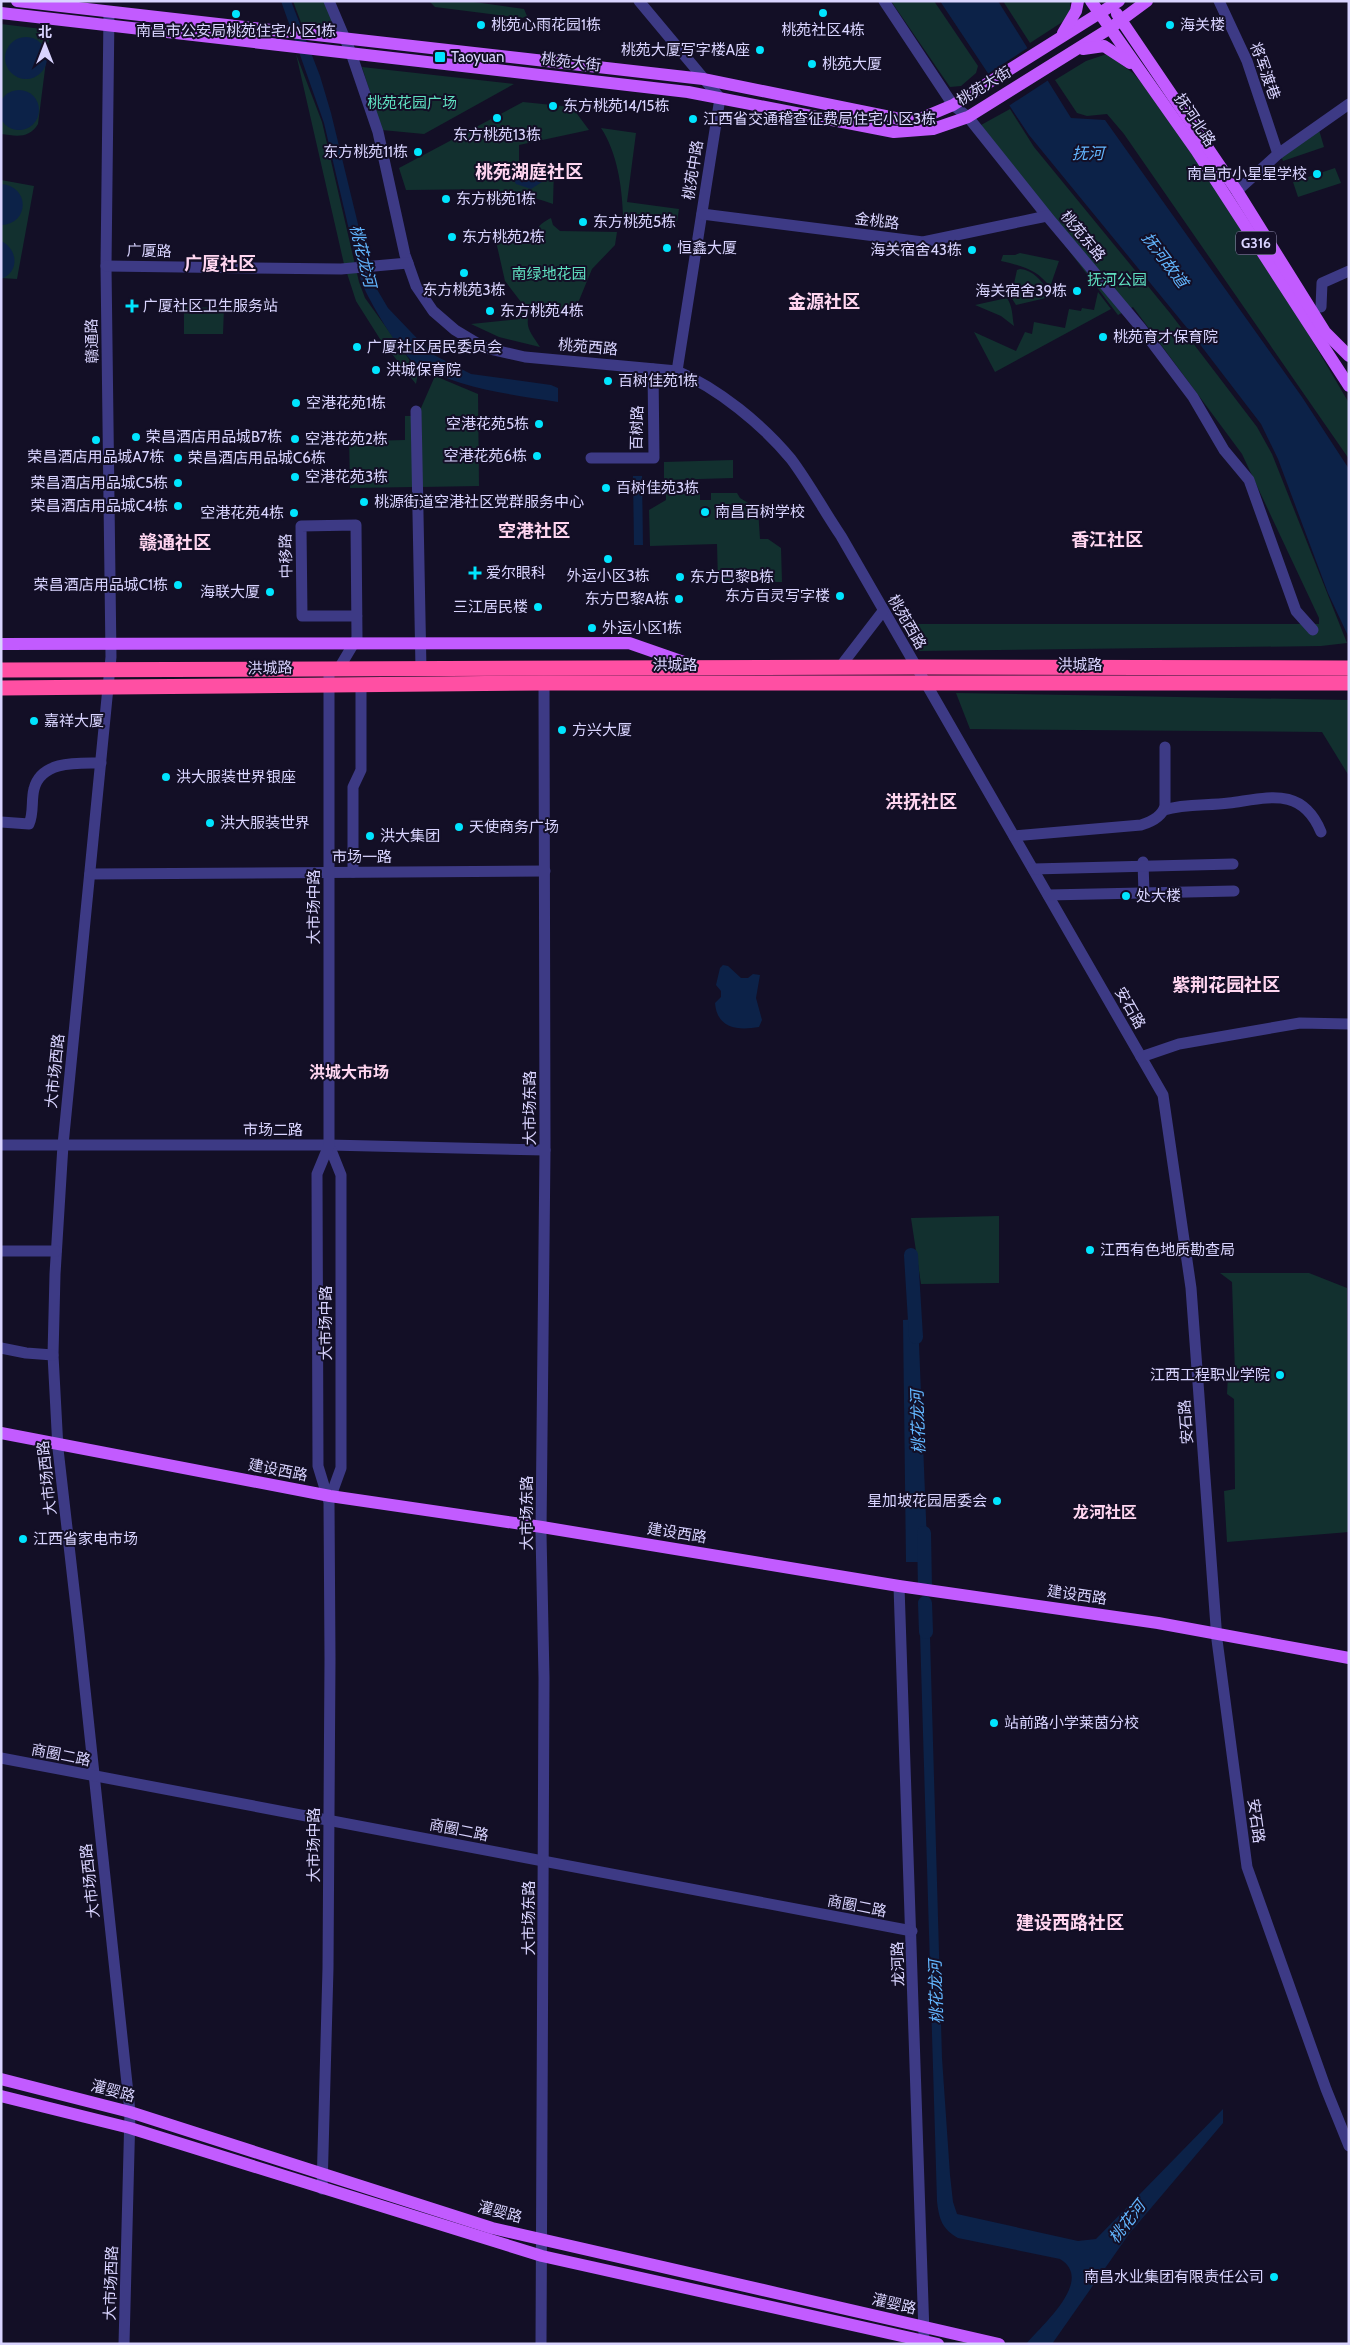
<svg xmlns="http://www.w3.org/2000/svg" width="1350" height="2345" viewBox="0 0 1350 2345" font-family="Cabin,'Noto Sans SC',sans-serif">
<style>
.green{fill:#12302f}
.water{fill:#0c2248}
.pier{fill:#130f26}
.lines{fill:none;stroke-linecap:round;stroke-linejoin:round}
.river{stroke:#0c2248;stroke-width:14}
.minor{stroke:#3d3a85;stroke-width:11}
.major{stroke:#c25bff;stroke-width:12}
.highway{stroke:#ff4fa3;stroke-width:15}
.poi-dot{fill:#00e5ff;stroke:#130f26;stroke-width:2}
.labels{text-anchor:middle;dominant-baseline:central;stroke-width:4;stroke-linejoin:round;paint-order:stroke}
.shield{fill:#130f26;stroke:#9e99be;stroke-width:1}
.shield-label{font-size:14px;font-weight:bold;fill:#d9d4ff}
.poi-label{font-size:15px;fill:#d9d4ff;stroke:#130f26;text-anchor:start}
.street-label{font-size:15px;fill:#d9d4ff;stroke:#130f26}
.park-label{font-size:15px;fill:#5fe0c0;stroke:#130f26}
.water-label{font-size:16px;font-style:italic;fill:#62b6ff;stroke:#130f26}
.neighbourhood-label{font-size:16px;font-weight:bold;fill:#ffd6f0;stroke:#130f26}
.quarter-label{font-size:18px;font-weight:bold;fill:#ffd6f0;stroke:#130f26}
</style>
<rect width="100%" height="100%" fill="#130f26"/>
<g class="green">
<polygon points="293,1 325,1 336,27 303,28"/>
<polygon points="467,1 524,9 527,16 522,18 435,7 430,2"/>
<polygon points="891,1 934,1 978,66 976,73 961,86 950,87"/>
<polygon points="1003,1 1070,1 1070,17 1030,43"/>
<path d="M1,24L50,30L38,124C29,139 16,136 1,134Z"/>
<polygon points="296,54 322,122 359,282 365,298 411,362 419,368 416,384 380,339 356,301 344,264"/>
<polygon points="1107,54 1133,73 1155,98 1273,274 1349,403 1349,459 1124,134 1107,114 1087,116 1077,113 1055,80 1086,61"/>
<polygon points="362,67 514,84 424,134 382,130"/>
<path d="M523,102L572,107L589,130L519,145V168H554L553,204C536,198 520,193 502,199L493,189L406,190L399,168Z"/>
<polygon points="1010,109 1034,147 1170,313 1257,427 1272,454 1347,643 1321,646 919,651 902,624 1319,624 1319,618 1242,454 1133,307 1118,315 1038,210 981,125"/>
<path d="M601,128L636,133L627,202L679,209L677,222L623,215C622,186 617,152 601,128Z"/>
<polygon points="1319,130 1324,147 1283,161 1281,156"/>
<polygon points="1335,168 1341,183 1298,197 1293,182"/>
<polygon points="1,180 34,186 17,279 1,278"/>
<path d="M551,218L553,225L560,231L617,232L615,245L592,269L571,320L566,307L557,311L531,310C523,326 531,333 540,347L499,337L471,324L520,319L521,302L505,281L495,237H508L516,243L535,240C537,227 539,224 551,218Z"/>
<path d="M1020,253L1059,261L1050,287C1037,269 1022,266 1001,261L1003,255H1015Z"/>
<path d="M1020,269C1033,270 1042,281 1048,291L1046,298L1016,305L1011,297L1017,270Z"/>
<polygon points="1098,292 1111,309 995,372 974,332 1016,351 1025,332 1032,334 1034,322 1065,328 1069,309 1081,311 1082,308 1094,310"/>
<path d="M1007,298C1013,307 1012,316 1014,326L1001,316L975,305Z"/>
<polygon points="184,307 224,308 223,334 184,334"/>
<polygon points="435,376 478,394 479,486 422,487 421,408"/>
<polygon points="405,416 411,416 413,487 350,488 349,435 368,441 405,440"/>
<polygon points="733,460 733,478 664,480 664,462"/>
<polygon points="711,493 737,493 740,498 758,509 760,539 768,539 781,548 782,582 718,582 717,544 650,546 649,510 666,500 666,494 700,494 700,500 711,500"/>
<polygon points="956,693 1349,700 1349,776 1322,732 970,729"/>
<polygon points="999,1216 999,1283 921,1284 911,1218"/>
<polygon points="1220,1273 1309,1273 1347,1288 1349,1532 1227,1542 1224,1491 1235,1489 1234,1399 1227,1394 1228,1374 1235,1374 1232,1282"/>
</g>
<g class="water">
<path d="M281,1H291L320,76L331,113L366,257L375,286L388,308L432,354L471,374L551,385L558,388V402C510,394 458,389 415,363C399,353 368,299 361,281L324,123Z"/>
<polygon points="940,1 998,1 1071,118 1105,120 1302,397 1349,469 1349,638 1328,593 1278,459 1261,424 1192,334 1029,135"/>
<circle cx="26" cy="58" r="21"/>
<circle cx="19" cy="110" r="20"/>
<polygon points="526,169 536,172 542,170 547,177 545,180 531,189 516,184 513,179 514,175"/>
<path d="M1,184C30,186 30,224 1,225Z"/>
<path d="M1,241C18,249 20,272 1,279Z"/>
<polygon points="633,476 642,476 643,545 634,545"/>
<path d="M723,965L728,966L741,978H748L753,974L760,975L756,998L762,1020L759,1027C737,1031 717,1028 715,1003L721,997V991L716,985L720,968Z"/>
<polygon points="918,1319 927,1543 920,1562 906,1562 903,1320"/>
<path d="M929,1602L942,2058L950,2175L953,2202L957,2214L1078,2241L1096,2239L1223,2109V2123L1129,2234L1052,2344H1026C1042,2325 1095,2280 1060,2259L958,2238C942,2229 939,2219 937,2201L920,1632Z"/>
</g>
<polygon class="pier" points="1029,47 1050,79 1007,107 986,75"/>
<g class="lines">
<g class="river">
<polyline points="911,1255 916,1337"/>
<polyline points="924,1533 925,1588"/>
<polyline points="925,1603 926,1632"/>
</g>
<g class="minor">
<path d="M329,1L351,53L378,132L405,255L416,286L433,311L455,330L485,348L525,357L677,371C718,388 763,425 791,459C809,483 824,511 841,536L1163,1095L1191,1288L1217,1640L1247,1867L1326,2089L1349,2146"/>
<polyline points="639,1 720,98 677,371"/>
<polyline points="884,1 953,105 968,117 1047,216 1141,328 1193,397 1224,450 1249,480 1296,611 1313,630"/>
<polyline points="1219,1 1247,61 1278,154"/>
<polyline points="109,12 106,266 111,657 63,1145 55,1274 53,1355 58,1449 79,1633 130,2112 124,2344"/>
<polyline points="1237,191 1278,154 1349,104"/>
<polyline points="702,214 923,242 1047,216"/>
<polyline points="106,266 341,269 408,263"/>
<polyline points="1321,307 1322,283 1349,271"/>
<polyline points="416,411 421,669"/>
<polyline points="591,458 654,458 653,369"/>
<polyline points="840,667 883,611"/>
<polyline points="338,670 357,638 356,525 301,526 302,616 357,616"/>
<path d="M1164,810C1186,803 1207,806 1229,803C1268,798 1302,786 1321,832"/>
<path d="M1,822L29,824C34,813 31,800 34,789C41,760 79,763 101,763"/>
<path d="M1014,836L1141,825C1151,822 1162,817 1165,806V747"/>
<polyline points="1143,862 1144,893"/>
<polyline points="1033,869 1233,864"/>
<polyline points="353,872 353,787 361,770 361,685"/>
<polyline points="90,874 545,871"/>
<polyline points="1048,895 1234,891"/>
<polyline points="1141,1057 1179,1044 1300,1023 1349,1024"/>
<polyline points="1,1145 329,1145 545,1150"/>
<polyline points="329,1145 341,1175 341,1468 329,1501"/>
<polyline points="1,1251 56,1251"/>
<polyline points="1,1348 26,1353 53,1355"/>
<polyline points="899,1586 924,2334"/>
<polyline points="1,1758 912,1931"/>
<polyline points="322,2189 328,1968 330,1659 329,1502 318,1466 317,1174 329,1145 329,670"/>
<polyline points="541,2344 544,1678 541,1533 545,1150 544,683"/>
</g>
<g class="major">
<polyline points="17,1 703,79 900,119 922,118 953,105 1119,1"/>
<polyline points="1091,1 1196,150 1349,386"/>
<polyline points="1,13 688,92 894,132 933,129 968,117 1109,29 1147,1"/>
<polyline points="1117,14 1237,191 1325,332 1349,356"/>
<polyline points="1063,33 1076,11 1078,1"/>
<polyline points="1083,49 1104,46 1130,63"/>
<polyline points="1,644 629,643 695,666"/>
<polyline points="1,1433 330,1496 542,1527 899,1586 1158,1623 1349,1658"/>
<polyline points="1,2079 130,2112 492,2228 999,2344"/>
<polyline points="1,2096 130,2128 542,2256 938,2344"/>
</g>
<g class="highway">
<polyline points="1,670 915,667 1349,668"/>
<polyline points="1,688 544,683 1349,683"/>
</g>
</g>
<g class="poi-dot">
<circle cx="823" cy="13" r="5"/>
<circle cx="236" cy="14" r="5"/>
<circle cx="481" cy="25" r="5"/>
<circle cx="1170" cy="25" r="5"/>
<circle cx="760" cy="50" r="5"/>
<rect x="434" y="51" width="12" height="12" rx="2.5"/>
<circle cx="812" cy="64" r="5"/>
<circle cx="553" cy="106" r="5"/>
<circle cx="497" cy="118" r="5"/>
<circle cx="693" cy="119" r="5"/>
<circle cx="418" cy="152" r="5"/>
<circle cx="1317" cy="174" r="5"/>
<circle cx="446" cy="199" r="5"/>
<circle cx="583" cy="222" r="5"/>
<circle cx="452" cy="237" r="5"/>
<circle cx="667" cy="248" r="5"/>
<circle cx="972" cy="250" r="5"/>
<circle cx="464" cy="273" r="5"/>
<circle cx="1077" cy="291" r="5"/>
<path d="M129.5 298.5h5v5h5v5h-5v5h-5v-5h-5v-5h5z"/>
<circle cx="490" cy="311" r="5"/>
<circle cx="1103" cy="337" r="5"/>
<circle cx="357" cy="347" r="5"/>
<circle cx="376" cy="370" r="5"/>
<circle cx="608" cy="381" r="5"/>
<circle cx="296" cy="403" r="5"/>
<circle cx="539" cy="424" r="5"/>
<circle cx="136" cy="437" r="5"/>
<circle cx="295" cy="439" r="5"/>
<circle cx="96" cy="440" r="5"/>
<circle cx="537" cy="456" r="5"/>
<circle cx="178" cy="458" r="5"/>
<circle cx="295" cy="477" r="5"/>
<circle cx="178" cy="483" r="5"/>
<circle cx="606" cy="488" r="5"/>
<circle cx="364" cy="502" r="5"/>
<circle cx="178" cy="506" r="5"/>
<circle cx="705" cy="512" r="5"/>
<circle cx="294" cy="513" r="5"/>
<circle cx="608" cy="559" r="5"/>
<path d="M472.5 565.5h5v5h5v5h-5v5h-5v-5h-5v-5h5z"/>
<circle cx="680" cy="577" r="5"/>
<circle cx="178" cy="585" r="5"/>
<circle cx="270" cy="592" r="5"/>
<circle cx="840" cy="596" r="5"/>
<circle cx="679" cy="599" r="5"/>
<circle cx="538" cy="607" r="5"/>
<circle cx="592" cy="628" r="5"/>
<circle cx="34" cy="721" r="5"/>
<circle cx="562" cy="730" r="5"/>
<circle cx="166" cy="777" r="5"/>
<circle cx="210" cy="823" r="5"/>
<circle cx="459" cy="827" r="5"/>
<circle cx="370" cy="836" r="5"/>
<circle cx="1126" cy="896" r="5"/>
<circle cx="1090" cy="1250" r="5"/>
<circle cx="1280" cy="1375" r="5"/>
<circle cx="997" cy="1501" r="5"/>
<circle cx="23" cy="1539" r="5"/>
<circle cx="994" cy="1723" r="5"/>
<circle cx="1274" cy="2277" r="5"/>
</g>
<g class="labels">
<rect class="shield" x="1236" y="231.5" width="40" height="23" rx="4"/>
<g class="shield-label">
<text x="1256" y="243">G316</text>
</g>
<g class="poi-label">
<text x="491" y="25">桃苑心雨花园1栋</text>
<text x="1180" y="25">海关楼</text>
<text x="823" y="30" text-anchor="middle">桃苑社区4栋</text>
<text x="236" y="31" text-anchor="middle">南昌市公安局桃苑住宅小区1栋</text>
<text x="750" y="50" text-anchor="end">桃苑大厦写字楼A座</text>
<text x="451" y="57">Taoyuan</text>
<text x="822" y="64">桃苑大厦</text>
<text x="563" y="106">东方桃苑14/15栋</text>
<text x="703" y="119">江西省交通稽查征费局住宅小区3栋</text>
<text x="497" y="135" text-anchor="middle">东方桃苑13栋</text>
<text x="408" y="152" text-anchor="end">东方桃苑11栋</text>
<text x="1307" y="174" text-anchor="end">南昌市小星星学校</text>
<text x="456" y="199">东方桃苑1栋</text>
<text x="593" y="222">东方桃苑5栋</text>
<text x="462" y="237">东方桃苑2栋</text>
<text x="677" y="248">恒鑫大厦</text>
<text x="962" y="250" text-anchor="end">海关宿舍43栋</text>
<text x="464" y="290" text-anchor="middle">东方桃苑3栋</text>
<text x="1067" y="291" text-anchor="end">海关宿舍39栋</text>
<text x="143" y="306">广厦社区卫生服务站</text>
<text x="500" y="311">东方桃苑4栋</text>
<text x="1113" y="337">桃苑育才保育院</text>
<text x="367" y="347">广厦社区居民委员会</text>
<text x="386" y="370">洪城保育院</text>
<text x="618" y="381">百树佳苑1栋</text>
<text x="306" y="403">空港花苑1栋</text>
<text x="529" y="424" text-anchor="end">空港花苑5栋</text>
<text x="146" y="437">荣昌酒店用品城B7栋</text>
<text x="305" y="439">空港花苑2栋</text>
<text x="527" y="456" text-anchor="end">空港花苑6栋</text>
<text x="96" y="457" text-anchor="middle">荣昌酒店用品城A7栋</text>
<text x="188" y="458">荣昌酒店用品城C6栋</text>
<text x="305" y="477">空港花苑3栋</text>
<text x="168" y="483" text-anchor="end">荣昌酒店用品城C5栋</text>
<text x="616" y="488">百树佳苑3栋</text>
<text x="374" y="502">桃源街道空港社区党群服务中心</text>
<text x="168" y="506" text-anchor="end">荣昌酒店用品城C4栋</text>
<text x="715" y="512">南昌百树学校</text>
<text x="284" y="513" text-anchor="end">空港花苑4栋</text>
<text x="486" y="573">爱尔眼科</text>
<text x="608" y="576" text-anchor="middle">外运小区3栋</text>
<text x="690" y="577">东方巴黎B栋</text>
<text x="168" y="585" text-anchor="end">荣昌酒店用品城C1栋</text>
<text x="260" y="592" text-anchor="end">海联大厦</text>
<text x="830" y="596" text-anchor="end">东方百灵写字楼</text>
<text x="669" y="599" text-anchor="end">东方巴黎A栋</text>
<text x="528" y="607" text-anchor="end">三江居民楼</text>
<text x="602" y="628">外运小区1栋</text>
<text x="44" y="721">嘉祥大厦</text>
<text x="572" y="730">方兴大厦</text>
<text x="176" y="777">洪大服装世界银座</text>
<text x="220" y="823">洪大服装世界</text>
<text x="469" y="827">天使商务广场</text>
<text x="380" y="836">洪大集团</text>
<text x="1136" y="896">处大楼</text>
<text x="1100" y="1250">江西有色地质勘查局</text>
<text x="1270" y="1375" text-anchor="end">江西工程职业学院</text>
<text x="987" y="1501" text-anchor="end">星加坡花园居委会</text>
<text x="33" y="1539">江西省家电市场</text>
<text x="1004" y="1723">站前路小学莱茵分校</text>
<text x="1264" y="2277" text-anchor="end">南昌水业集团有限责任公司</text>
</g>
<g class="street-label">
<text transform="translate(571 62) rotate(7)">桃苑大街</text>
<text transform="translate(1265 71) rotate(70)">将军渡巷</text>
<text transform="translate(984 86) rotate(-31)">桃苑大街</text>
<text transform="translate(1195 120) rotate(56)">抚河北路</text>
<text transform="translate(693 170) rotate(-81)">桃苑中路</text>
<text transform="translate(877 221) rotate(7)">金桃路</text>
<text transform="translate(1083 236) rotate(50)">桃苑东路</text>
<text transform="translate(149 251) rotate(1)">广厦路</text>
<text transform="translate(92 341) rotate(-91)">赣通路</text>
<text transform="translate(588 347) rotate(5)">桃苑西路</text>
<text transform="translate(637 428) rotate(-89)">百树路</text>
<text transform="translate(286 556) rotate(-91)">中移路</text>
<text transform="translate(907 622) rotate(60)">桃苑西路</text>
<text x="675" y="665">洪城路</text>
<text x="1080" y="665">洪城路</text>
<text transform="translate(270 668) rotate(-1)">洪城路</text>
<text x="362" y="857">市场一路</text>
<text transform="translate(314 907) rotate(-90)">大市场中路</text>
<text transform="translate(1130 1008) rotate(60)">安石路</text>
<text transform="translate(55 1071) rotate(-84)">大市场西路</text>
<text transform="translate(530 1108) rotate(-90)">大市场东路</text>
<text x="273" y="1130">市场二路</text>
<text transform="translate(326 1323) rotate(-90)">大市场中路</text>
<text transform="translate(1186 1422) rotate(-94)">安石路</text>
<text transform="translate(278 1470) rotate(11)">建设西路</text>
<text transform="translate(47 1478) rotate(-96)">大市场西路</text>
<text transform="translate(527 1513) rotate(-90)">大市场东路</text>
<text transform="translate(677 1533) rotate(9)">建设西路</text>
<text transform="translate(1077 1595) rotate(8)">建设西路</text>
<text transform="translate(61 1755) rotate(11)">商圈二路</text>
<text transform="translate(1256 1821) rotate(82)">安石路</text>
<text transform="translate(459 1830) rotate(11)">商圈二路</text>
<text transform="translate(314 1845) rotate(-90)">大市场中路</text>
<text transform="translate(90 1881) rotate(-96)">大市场西路</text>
<text transform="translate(857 1906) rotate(11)">商圈二路</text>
<text transform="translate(529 1918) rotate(-90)">大市场东路</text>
<text transform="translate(898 1964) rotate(-92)">龙河路</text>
<text transform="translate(113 2091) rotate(15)">灌婴路</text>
<text transform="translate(500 2212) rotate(15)">灌婴路</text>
<text transform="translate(111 2283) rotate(-88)">大市场西路</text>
<text transform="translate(894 2304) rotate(13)">灌婴路</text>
</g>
<g class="park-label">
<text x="412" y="103">桃苑花园广场</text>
<text x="549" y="274">南绿地花园</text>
<text x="1117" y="280">抚河公园</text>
</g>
<g class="water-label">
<text x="1088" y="153">抚河</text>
<text transform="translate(363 256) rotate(76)">桃花龙河</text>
<text transform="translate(1165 260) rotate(53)">抚河故道</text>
<text transform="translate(918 1422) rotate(-92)">桃花龙河</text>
<text transform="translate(936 1992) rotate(-92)">桃花龙河</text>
<text transform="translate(1127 2222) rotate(-52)">桃花河</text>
</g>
<g class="neighbourhood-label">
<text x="349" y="1072">洪城大市场</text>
<text x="1105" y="1512">龙河社区</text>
</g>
<g class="quarter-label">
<text x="529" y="172">桃苑湖庭社区</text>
<text x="220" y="264">广厦社区</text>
<text x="824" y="302">金源社区</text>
<text x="534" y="531">空港社区</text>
<text x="1107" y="540">香江社区</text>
<text x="175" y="543">赣通社区</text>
<text x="921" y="802">洪抚社区</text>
<text x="1226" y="985">紫荆花园社区</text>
<text x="1070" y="1923">建设西路社区</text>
</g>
</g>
<rect width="1350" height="2345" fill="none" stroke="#d9d4ff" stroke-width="5"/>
<g transform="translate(45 45)" stroke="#130f26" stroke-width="4" paint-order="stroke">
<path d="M0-4L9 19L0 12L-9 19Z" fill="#d9d4ff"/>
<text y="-8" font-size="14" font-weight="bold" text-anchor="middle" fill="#d9d4ff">北</text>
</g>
</svg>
